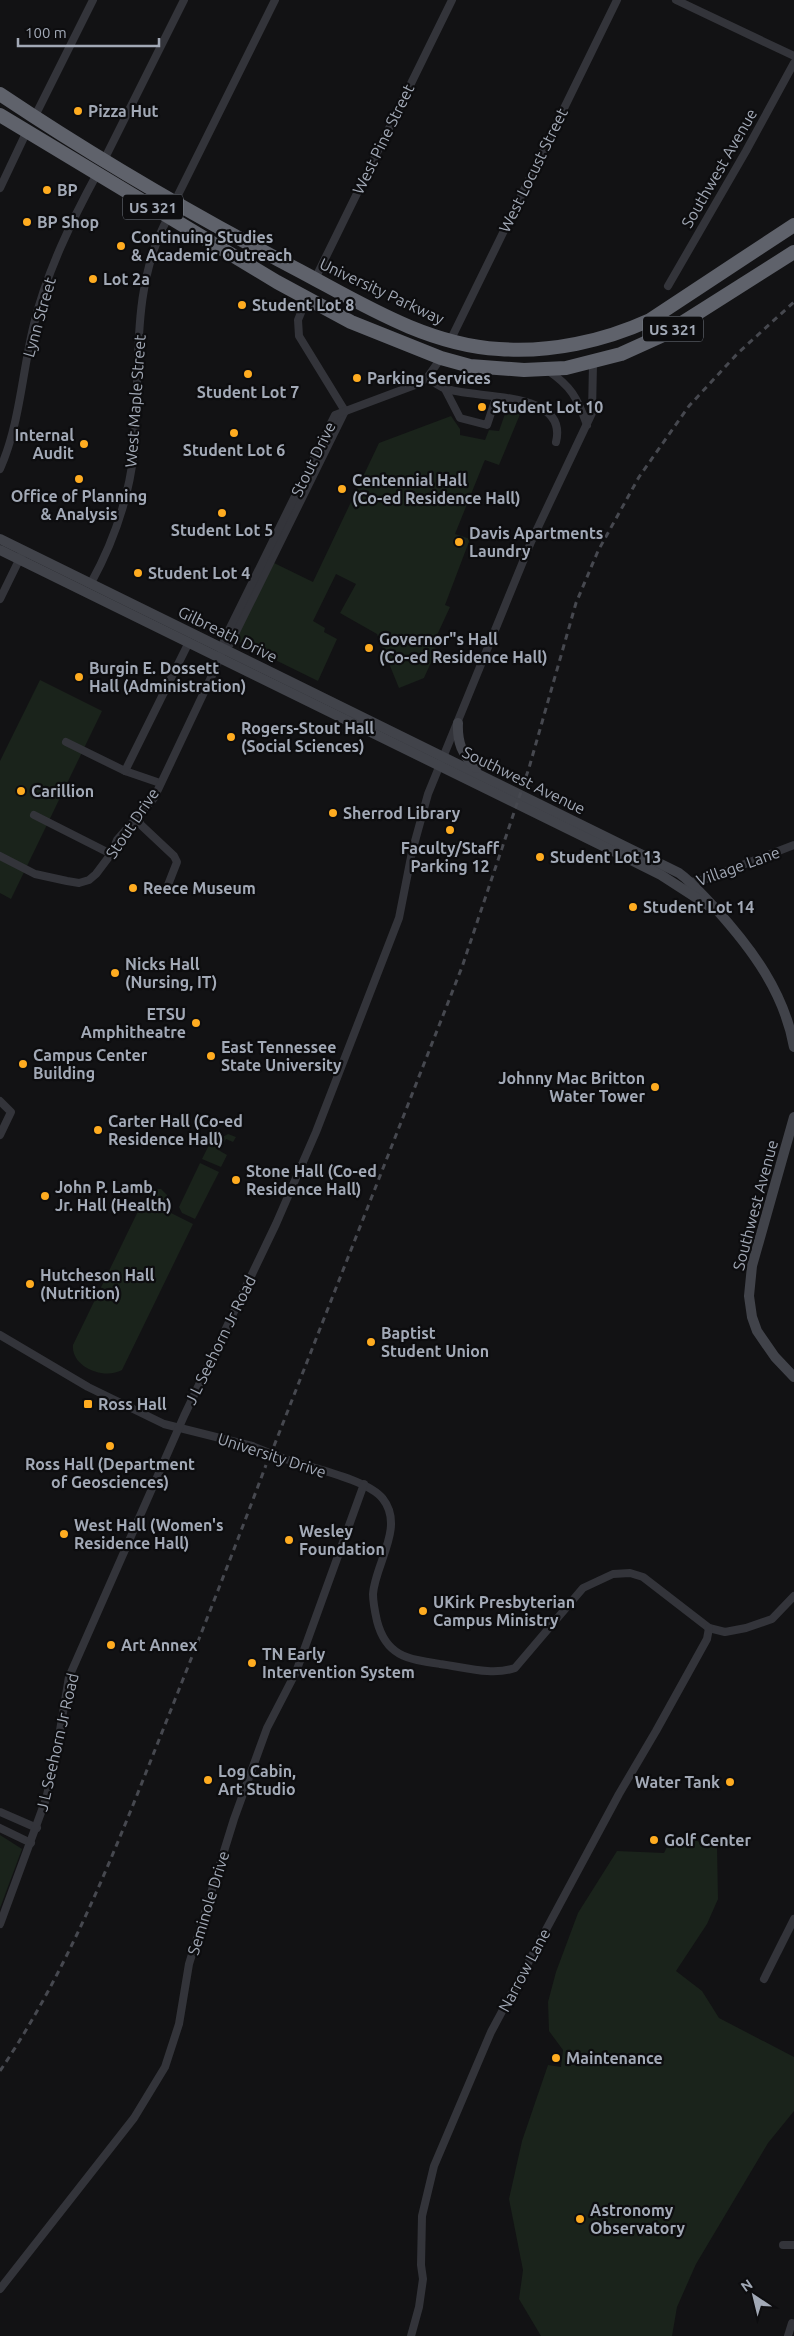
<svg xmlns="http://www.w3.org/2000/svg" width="794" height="2336" viewBox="0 0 794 2336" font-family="Ubuntu,sans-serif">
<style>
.green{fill:#1a231b}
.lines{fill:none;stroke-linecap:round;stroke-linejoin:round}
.street{stroke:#33343a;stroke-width:8}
.secondary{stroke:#41434a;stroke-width:10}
.highway{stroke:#5f626b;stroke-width:14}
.rail{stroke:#46484f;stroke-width:3;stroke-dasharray:6 5;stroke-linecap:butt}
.street-bridge{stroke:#33343a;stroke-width:8}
.poi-dot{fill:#ffac20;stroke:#0d0d0f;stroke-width:2}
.labels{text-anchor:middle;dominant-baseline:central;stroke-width:4.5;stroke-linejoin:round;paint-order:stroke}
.shield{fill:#0d0d0f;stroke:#757a84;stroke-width:1}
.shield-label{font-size:15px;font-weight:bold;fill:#a2a9b6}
.poi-label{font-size:16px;font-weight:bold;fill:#a2a9b6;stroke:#0d0d0f;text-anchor:start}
.street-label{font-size:16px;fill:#a2a9b6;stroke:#0d0d0f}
</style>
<rect width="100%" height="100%" fill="#121214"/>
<g class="green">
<polygon points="511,403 523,407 499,465 485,460 484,462 455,534 470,539 445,605 450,607 432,646 437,649 424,678 399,688 377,634 340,613 356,584 336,574 313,621 325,628 324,632 337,639 318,681 235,640 272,562 313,582 379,443 451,416 460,429 460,435 485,440 489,430 499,431 507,408 500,404"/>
<polygon points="40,680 102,711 11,899 0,893 0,761"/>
<polygon points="218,1133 223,1137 228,1134 236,1137 233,1142 226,1139 220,1151 227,1155 221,1167 202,1159 212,1139"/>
<polygon points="200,1163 219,1172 195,1219 182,1213 179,1207"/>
<path d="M157,1189H161L167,1195V1211L193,1224L122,1370C104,1380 71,1367 73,1345L142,1203L146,1202L150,1194Z"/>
<polygon points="0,1835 22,1849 0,1908"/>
<polygon points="673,1835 717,1846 718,1899 707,1924 676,1971 702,1991 719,2018 794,2057 794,2111 768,2143 696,2264 677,2307 672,2336 541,2336 519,2299 523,2270 509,2199 522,2141 548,2065 561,2067 563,2050 549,2031 548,2002 556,1972 578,1913 617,1851 664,1853"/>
</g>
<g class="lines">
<g class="street">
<polyline points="676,0 794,56"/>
<polyline points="35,116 93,0"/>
<polyline points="104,160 184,0"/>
<polyline points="0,188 27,131"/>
<polyline points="174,203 275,0"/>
<polyline points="315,279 452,0"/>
<polyline points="668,286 746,151 794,63"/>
<polyline points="307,298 298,320 299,336 345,411"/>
<polyline points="450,341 617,0"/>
<path d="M547,370C571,386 577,397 587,425"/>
<path d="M427,378C433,381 438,386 444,388C474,400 569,389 556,442"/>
<polyline points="445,389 460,418 487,425 496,398"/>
<path d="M0,469C20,424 22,372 34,324C47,271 72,220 98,172"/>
<path d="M91,583C113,543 129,497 134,451C141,374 129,286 169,216"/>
<polyline points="0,599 21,556"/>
<polyline points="223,649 230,644 345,411"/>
<polyline points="66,742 125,771 160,783"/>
<polyline points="125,771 189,642"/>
<polyline points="34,815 111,854"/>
<polyline points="137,817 141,825 174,856 177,862 166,890"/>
<polyline points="0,856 35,874 67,881 79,883 89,880 96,874 111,854 117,840 154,798 216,667 223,649 224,640 335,415 415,385 427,378 441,358"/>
<polyline points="689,884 691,882 706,879 794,845"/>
<polyline points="0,1101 11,1112 0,1135"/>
<polyline points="0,1335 88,1387 164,1424 252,1446"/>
<path d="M282,1458C307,1467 368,1479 383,1499C405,1527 375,1564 373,1594C373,1602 375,1612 377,1621C386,1656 407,1659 440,1664C464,1667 492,1676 515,1668L583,1588L613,1574L630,1573L643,1577L709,1628L725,1632L746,1628L772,1619L794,1596"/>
<polyline points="0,1812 37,1828"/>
<polyline points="0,1828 31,1843"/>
<polyline points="0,1924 46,1799 54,1766 69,1677 184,1416 276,1224 316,1132 399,918 412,852 428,794 531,542 592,413 593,363"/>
<polyline points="764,1979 794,1919"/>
<polyline points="783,2245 794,2245"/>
<polyline points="0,2289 134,2118 165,2067 179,2024 189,1964 234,1819 267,1728 296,1672 364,1484"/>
<polyline points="411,2336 419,2307 423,2279 421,2265 422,2216 434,2166 491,2032 619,1794 656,1731 707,1639 709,1628"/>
<polyline points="788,2336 792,2323"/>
</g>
<g class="secondary">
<path d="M0,539L679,873C693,883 703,896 715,908C752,949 784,992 794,1047"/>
<polyline points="0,550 613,851 661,875 709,906"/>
<path d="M458,723C457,742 462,755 476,768"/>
<polyline points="794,1117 752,1266 749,1296 752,1317 757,1331 775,1357 794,1377"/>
</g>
<g class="highway">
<path d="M0,94C97,159 197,217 300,271C362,304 427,345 499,349C550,353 604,341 650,320L794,225"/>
<polyline points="0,115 277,282 351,322 441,358 470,366 524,370 566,368 621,354 663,335 794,252"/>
</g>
<g class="rail">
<polyline points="274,1446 462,967 529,768 576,603 598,551 639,477 689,406 738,353 794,302"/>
<path d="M0,2071C62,1979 104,1878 145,1775C186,1672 227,1569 266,1465"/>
</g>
<polyline class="street-bridge" points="252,1446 282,1458"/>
</g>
<g class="poi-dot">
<circle cx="78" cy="111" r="5"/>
<circle cx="47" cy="190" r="5"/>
<circle cx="27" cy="222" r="5"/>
<circle cx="121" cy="246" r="5"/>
<circle cx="93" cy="279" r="5"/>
<circle cx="242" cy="305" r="5"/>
<circle cx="248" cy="374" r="5"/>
<circle cx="357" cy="378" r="5"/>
<circle cx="482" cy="407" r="5"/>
<circle cx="234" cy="433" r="5"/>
<circle cx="84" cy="444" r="5"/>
<circle cx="79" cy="479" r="5"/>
<circle cx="342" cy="489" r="5"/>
<circle cx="222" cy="513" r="5"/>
<circle cx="459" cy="542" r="5"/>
<circle cx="138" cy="573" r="5"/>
<circle cx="369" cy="648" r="5"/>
<circle cx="79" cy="677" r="5"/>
<circle cx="231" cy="737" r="5"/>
<circle cx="21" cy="791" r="5"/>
<circle cx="333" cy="813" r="5"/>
<circle cx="450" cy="830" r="5"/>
<circle cx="540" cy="857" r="5"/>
<circle cx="133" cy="888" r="5"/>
<circle cx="633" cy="907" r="5"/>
<circle cx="115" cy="973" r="5"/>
<circle cx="196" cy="1023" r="5"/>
<circle cx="211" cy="1056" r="5"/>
<circle cx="23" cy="1064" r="5"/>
<circle cx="655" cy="1087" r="5"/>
<circle cx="98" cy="1130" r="5"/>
<circle cx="236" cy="1180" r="5"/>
<circle cx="45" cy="1196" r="5"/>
<circle cx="30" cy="1284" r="5"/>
<circle cx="371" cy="1342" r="5"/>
<rect x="83" y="1399" width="10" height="10" rx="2.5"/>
<circle cx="110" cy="1446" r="5"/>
<circle cx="64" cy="1534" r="5"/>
<circle cx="289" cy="1540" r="5"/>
<circle cx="423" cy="1611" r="5"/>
<circle cx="111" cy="1645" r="5"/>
<circle cx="252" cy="1663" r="5"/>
<circle cx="208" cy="1780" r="5"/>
<circle cx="730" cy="1782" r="5"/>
<circle cx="654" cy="1840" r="5"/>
<circle cx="556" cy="2058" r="5"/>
<circle cx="580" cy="2219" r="5"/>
</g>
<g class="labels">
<g class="shield">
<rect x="123" y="194.5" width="60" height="25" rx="4"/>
<rect x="643" y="316.5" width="60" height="25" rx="4"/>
</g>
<g class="shield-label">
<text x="153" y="207">US 321</text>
<text x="673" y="329">US 321</text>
</g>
<g class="poi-label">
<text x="88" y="111">Pizza Hut</text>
<text x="57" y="190">BP</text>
<text x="37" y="222">BP Shop</text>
<text x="131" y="237">Continuing Studies<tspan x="131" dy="18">&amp; Academic Outreach</tspan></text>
<text x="103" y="279">Lot 2a</text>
<text x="252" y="305">Student Lot 8</text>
<text x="367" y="378">Parking Services</text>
<text x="248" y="392" text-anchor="middle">Student Lot 7</text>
<text x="492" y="407">Student Lot 10</text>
<text x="74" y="435" text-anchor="end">Internal<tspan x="74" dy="18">Audit</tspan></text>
<text x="234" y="450" text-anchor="middle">Student Lot 6</text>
<text x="352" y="480">Centennial Hall<tspan x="352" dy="18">(Co-ed Residence Hall)</tspan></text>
<text x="79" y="496" text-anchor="middle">Office of Planning<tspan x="79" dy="18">&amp; Analysis</tspan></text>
<text x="222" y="530" text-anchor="middle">Student Lot 5</text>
<text x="469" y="533">Davis Apartments<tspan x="469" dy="18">Laundry</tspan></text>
<text x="148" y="573">Student Lot 4</text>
<text x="379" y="639">Governor"s Hall<tspan x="379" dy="18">(Co-ed Residence Hall)</tspan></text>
<text x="89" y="668">Burgin E. Dossett<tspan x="89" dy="18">Hall (Administration)</tspan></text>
<text x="241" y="728">Rogers-Stout Hall<tspan x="241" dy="18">(Social Sciences)</tspan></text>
<text x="31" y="791">Carillion</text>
<text x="343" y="813">Sherrod Library</text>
<text x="450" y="848" text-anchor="middle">Faculty/Staff<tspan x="450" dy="18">Parking 12</tspan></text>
<text x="550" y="857">Student Lot 13</text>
<text x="143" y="888">Reece Museum</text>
<text x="643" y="907">Student Lot 14</text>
<text x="125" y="964">Nicks Hall<tspan x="125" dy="18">(Nursing, IT)</tspan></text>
<text x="186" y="1014" text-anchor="end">ETSU<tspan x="186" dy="18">Amphitheatre</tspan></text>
<text x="221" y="1047">East Tennessee<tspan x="221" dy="18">State University</tspan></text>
<text x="33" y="1055">Campus Center<tspan x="33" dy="18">Building</tspan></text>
<text x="645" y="1078" text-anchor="end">Johnny Mac Britton<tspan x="645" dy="18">Water Tower</tspan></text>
<text x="108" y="1121">Carter Hall (Co-ed<tspan x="108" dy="18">Residence Hall)</tspan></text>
<text x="246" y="1171">Stone Hall (Co-ed<tspan x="246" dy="18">Residence Hall)</tspan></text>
<text x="55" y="1187">John P. Lamb,<tspan x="55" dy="18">Jr. Hall (Health)</tspan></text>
<text x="40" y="1275">Hutcheson Hall<tspan x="40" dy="18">(Nutrition)</tspan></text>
<text x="381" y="1333">Baptist<tspan x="381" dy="18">Student Union</tspan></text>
<text x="98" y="1404">Ross Hall</text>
<text x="110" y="1464" text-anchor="middle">Ross Hall (Department<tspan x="110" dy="18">of Geosciences)</tspan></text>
<text x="74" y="1525">West Hall (Women's<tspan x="74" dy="18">Residence Hall)</tspan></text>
<text x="299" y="1531">Wesley<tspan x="299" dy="18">Foundation</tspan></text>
<text x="433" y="1602">UKirk Presbyterian<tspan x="433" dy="18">Campus Ministry</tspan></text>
<text x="121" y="1645">Art Annex</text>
<text x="262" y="1654">TN Early<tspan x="262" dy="18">Intervention System</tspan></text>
<text x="218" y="1771">Log Cabin,<tspan x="218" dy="18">Art Studio</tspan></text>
<text x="720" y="1782" text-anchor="end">Water Tank</text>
<text x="664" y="1840">Golf Center</text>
<text x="566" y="2058">Maintenance</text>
<text x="590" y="2210">Astronomy<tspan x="590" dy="18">Observatory</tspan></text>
</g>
<g class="street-label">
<text transform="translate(383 139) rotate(-64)">West Pine Street</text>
<text transform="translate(719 168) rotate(-60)">Southwest Avenue</text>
<text transform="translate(533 170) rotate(-64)">West Locust Street</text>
<text transform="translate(382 291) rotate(25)">University Parkway</text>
<text transform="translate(39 317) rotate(-74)">Lynn Street</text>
<text transform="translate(135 401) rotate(-86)">West Maple Street</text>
<text transform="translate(313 459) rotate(-64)">Stout Drive</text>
<text transform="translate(228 634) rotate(26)">Gilbreath Drive</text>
<text transform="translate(524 780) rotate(26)">Southwest Avenue</text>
<text transform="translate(132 823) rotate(-56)">Stout Drive</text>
<text transform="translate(738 866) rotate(-20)">Village Lane</text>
<text transform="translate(755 1205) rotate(-75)">Southwest Avenue</text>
<text transform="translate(220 1340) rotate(-64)">J L Seehorn Jr Road</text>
<text transform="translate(272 1455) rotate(18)">University Drive</text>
<text transform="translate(57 1742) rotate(-77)">J L Seehorn Jr Road</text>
<text transform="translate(208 1903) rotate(-73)">Seminole Drive</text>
<text transform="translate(524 1970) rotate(-62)">Narrow Lane</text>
</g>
</g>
<g transform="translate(754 2296) rotate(325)" stroke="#0d0d0f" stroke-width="4" paint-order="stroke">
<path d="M0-4L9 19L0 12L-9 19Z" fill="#a2a9b6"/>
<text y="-8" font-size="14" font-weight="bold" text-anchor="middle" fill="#a2a9b6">N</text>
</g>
<path d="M18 38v8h141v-8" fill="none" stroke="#a2a9b6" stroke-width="2.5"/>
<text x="25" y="38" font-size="15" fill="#a2a9b6" stroke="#0d0d0f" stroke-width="4" paint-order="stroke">100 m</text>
</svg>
